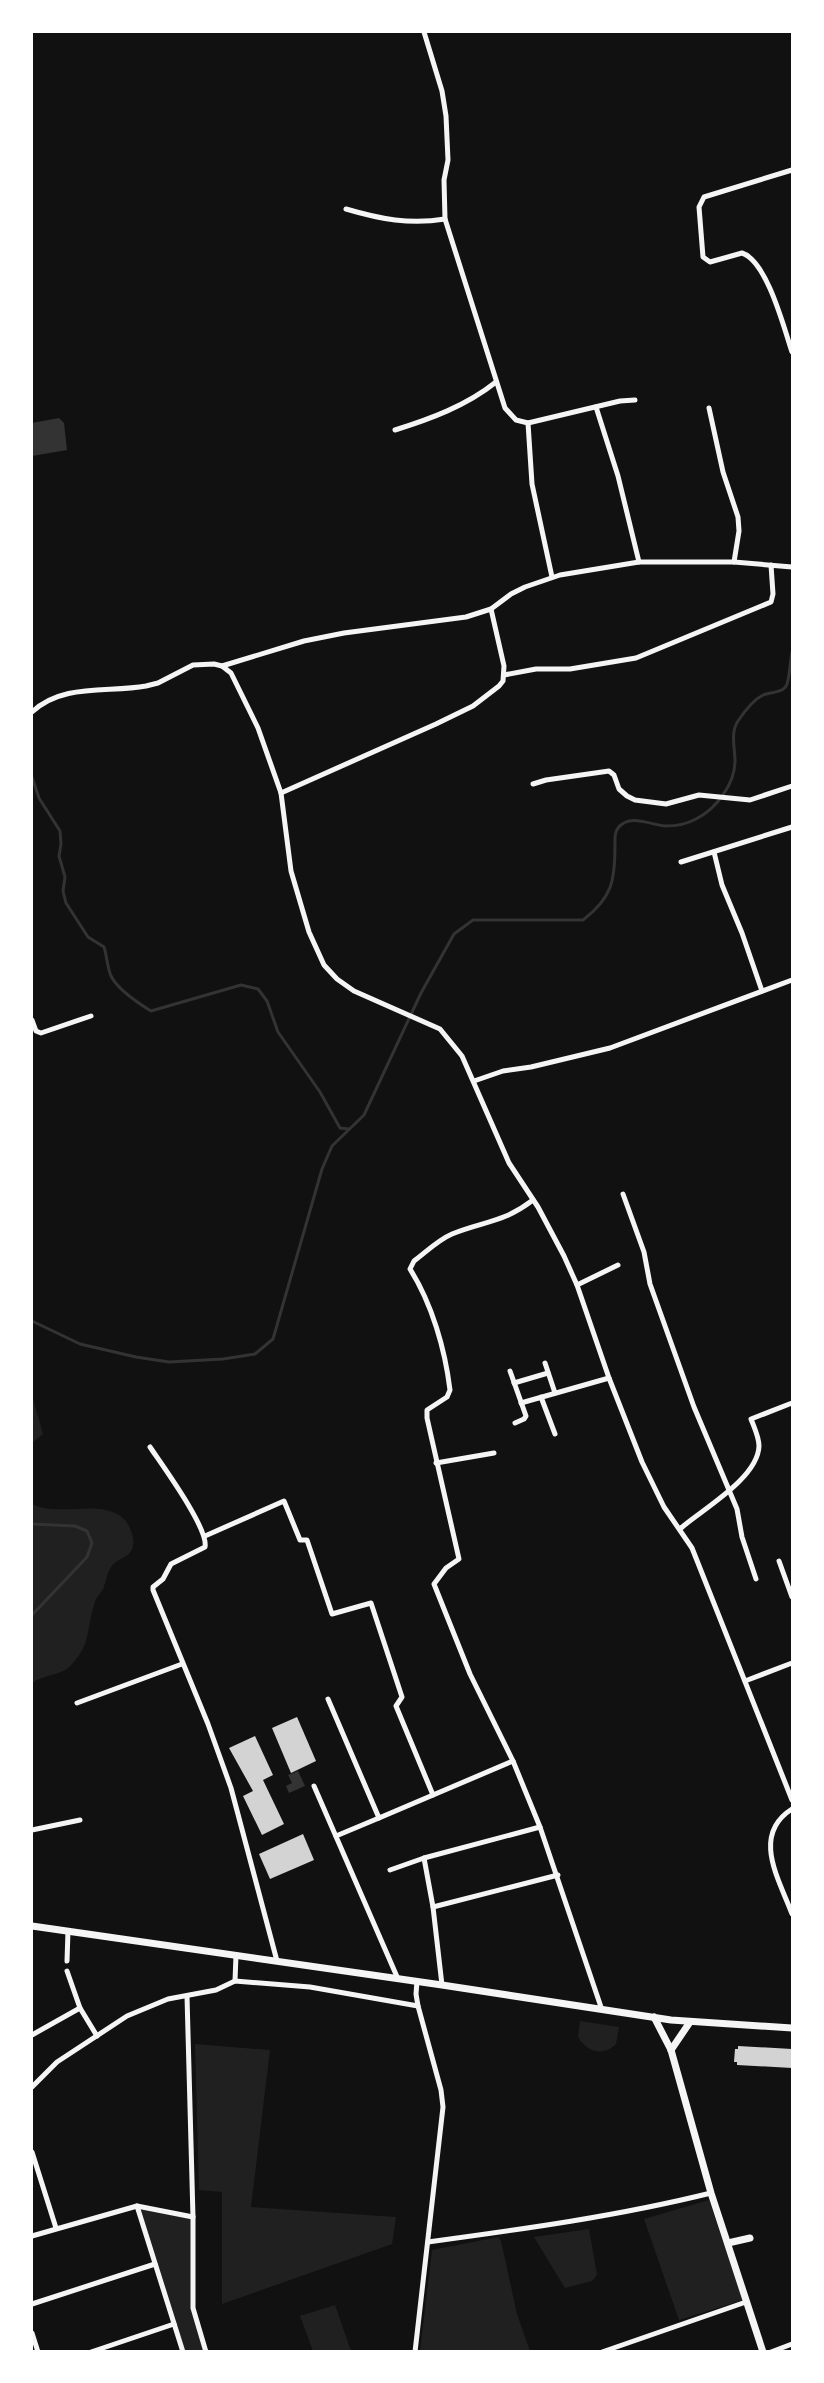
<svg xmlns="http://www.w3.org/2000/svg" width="824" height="2383" viewBox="0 0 824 2383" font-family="Cabin,sans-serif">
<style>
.green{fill:#202020}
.water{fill:#333}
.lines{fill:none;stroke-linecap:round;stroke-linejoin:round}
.stream{stroke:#333;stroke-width:3}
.building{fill:#d3d3d3}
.minor{stroke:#f5f5f5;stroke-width:5}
.tertiary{stroke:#f5f5f5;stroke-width:7}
</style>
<rect width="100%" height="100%" fill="#111"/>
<g class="green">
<polygon points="32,1395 43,1434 32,1443"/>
<path d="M32,1504C59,1518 103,1497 125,1520C130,1526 135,1538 133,1546C131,1558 117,1558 111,1567C107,1573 106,1582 103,1589C100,1594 95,1599 94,1605C86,1631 91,1646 69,1667C61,1675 43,1675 32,1683Z"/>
<path d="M580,2021L619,2027L616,2044C603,2057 587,2052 578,2037Z"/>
<polygon points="195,2044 270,2050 251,2207 396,2217 392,2244 222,2304 222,2192 199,2190"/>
<polygon points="709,2200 743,2300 679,2320 644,2219"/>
<polygon points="138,2206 193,2217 193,2312 205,2351 182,2351"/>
<polygon points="589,2229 597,2275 592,2281 565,2288 534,2237"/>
<polygon points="498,2237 501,2241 517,2314 530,2351 420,2351 432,2250"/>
<polygon points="335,2305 351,2351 313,2351 300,2316"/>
</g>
<g class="water">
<polygon points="59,418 64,423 67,450 32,456 32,423"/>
<polygon points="298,1771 305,1786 289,1793 286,1786 292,1783 288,1775"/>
</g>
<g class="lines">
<g class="stream">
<path d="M32,777L39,798L60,831L61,844L59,856L65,877L63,891L66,903L88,937L104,947C107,956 107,967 111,976C118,990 138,1003 151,1011L241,985L258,989L267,1001L278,1032L320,1092L340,1128L349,1129"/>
<path d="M32,1321L80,1344L136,1357L169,1362L223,1359L255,1354L273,1339L322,1169L332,1146L364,1115L421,993L454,934L473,920H583C612,898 615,881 615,845C615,839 614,833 618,828C630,813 650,825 665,826C676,826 687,824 696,819C716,809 735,784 735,761C735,748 730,733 738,721C744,712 753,700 763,695C771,692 784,693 787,684C790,674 790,662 792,652"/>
<polyline points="32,1524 75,1526 87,1531 92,1543 87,1557 32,1615"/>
</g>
</g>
<g class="building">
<polygon points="297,1717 316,1761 291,1773 272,1728"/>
<polygon points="255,1736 273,1775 263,1780 284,1824 262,1835 243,1796 253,1791 229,1748"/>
<polygon points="303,1834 314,1860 270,1879 259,1854"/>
<polygon points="738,2046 792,2049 792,2068 737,2065 737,2062 734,2062 735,2049 738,2049"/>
</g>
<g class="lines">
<g class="minor">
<polyline points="424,32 442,91 446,116 448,160 444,180 445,219 505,408 516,420 528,423 620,401 635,400"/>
<path d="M792,170L704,197L699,207L703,257L710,262L742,253C767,261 784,328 792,352"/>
<path d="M346,209C380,219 410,225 445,219"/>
<polyline points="596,407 618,476 639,562"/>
<polyline points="709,408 723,472 738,517 739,531 734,562"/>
<polyline points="528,423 532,484 552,577"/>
<path d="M395,430C430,419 466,406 496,382"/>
<polyline points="222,666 304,641 344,633 466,617 491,609 511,594 525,587 560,575 639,562 734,562 792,567"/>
<polyline points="504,675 536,669 570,669 636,658 771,602 773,594 771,565"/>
<path d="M32,712C63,683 108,693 146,686L158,683L193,665L214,664L222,666L231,673L258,728L281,793L291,871L309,932L324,965L337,979L354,991L440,1029L462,1056L509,1163L538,1207L564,1256L577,1285L609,1378L642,1462L664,1507L692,1548L792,1800"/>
<polyline points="533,784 546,780 609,771 614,775 619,789 627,796 635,800 666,804 699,795 750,800 792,786"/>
<polyline points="281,793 436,724 473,706 499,686 503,681 504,666 491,609"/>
<polyline points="714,852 722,885 742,933 762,991"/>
<polyline points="681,862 792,827"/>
<polyline points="32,1020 36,1031 41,1033 91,1016"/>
<polyline points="474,1081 503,1071 531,1067 610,1048 792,980"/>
<polyline points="623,1194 644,1252 650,1284 694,1407 737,1509 742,1537 756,1579"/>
<path d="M533,1200C503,1223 484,1221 452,1234C438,1240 426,1252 414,1261L410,1269C432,1304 445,1349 450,1390L447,1397L427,1410V1418L459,1559L446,1568L434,1584L470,1674L513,1761L540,1827L602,2010"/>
<polyline points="577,1285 618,1265"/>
<polyline points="545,1363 555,1393"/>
<polyline points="510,1371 526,1416 524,1419 515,1423"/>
<polyline points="514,1383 548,1373"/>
<polyline points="541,1397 555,1434"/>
<polyline points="521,1403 609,1378"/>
<path d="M150,1447C162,1465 209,1529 205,1547L171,1564L163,1579L153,1587V1590L208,1724L231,1788L277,1961"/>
<polyline points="436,1463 494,1453"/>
<path d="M681,1528C703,1509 758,1478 759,1446C759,1437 754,1427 751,1419L792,1403"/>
<polyline points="205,1536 284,1501 300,1540 307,1540 332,1614 371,1603 402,1697 396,1706 433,1795"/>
<polyline points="779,1561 792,1597"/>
<polyline points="745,1681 792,1663"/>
<polyline points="328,1699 379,1818 513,1761"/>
<polyline points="77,1703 182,1664"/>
<polyline points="314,1786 398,1979"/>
<path d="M792,1809C751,1835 779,1879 792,1914"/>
<polyline points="32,1830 80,1820"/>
<polyline points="336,1836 379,1818"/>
<polyline points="390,1870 424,1858"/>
<polyline points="433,1907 558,1875"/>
<polyline points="67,1961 68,1931"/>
<polyline points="67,1971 80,2008 97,2036"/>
<polyline points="235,1981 236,1955"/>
<polyline points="417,1981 416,1994 418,2006"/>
<polyline points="442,1985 433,1907 424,1858 540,1827"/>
<polyline points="187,1996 193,2217 193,2308 206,2352"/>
<polyline points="32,2035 80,2008"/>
<polyline points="32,2087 57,2062 127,2016 168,1999 216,1990 235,1981 310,1987 418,2006 441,2090 443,2107 415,2352"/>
<polyline points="32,2152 56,2228"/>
<polyline points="137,2206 183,2352"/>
<polyline points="32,2236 137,2206 193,2217"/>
<path d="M428,2242C524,2229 618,2216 711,2193"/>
<polyline points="32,2304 155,2264"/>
<polyline points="32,2333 38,2352"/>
<polyline points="91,2352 174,2324"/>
<polyline points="602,2352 746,2302"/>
<polyline points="771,2352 792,2344"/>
</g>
<g class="tertiary">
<polyline points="32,1926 442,1985 671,2020 792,2028"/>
<polyline points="654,2017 671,2050 711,2193 763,2352"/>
<polyline points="671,2050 690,2022"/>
<polyline points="728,2243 750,2238"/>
</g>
</g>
<rect width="824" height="2383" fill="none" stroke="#ffffff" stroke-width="66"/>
</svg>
